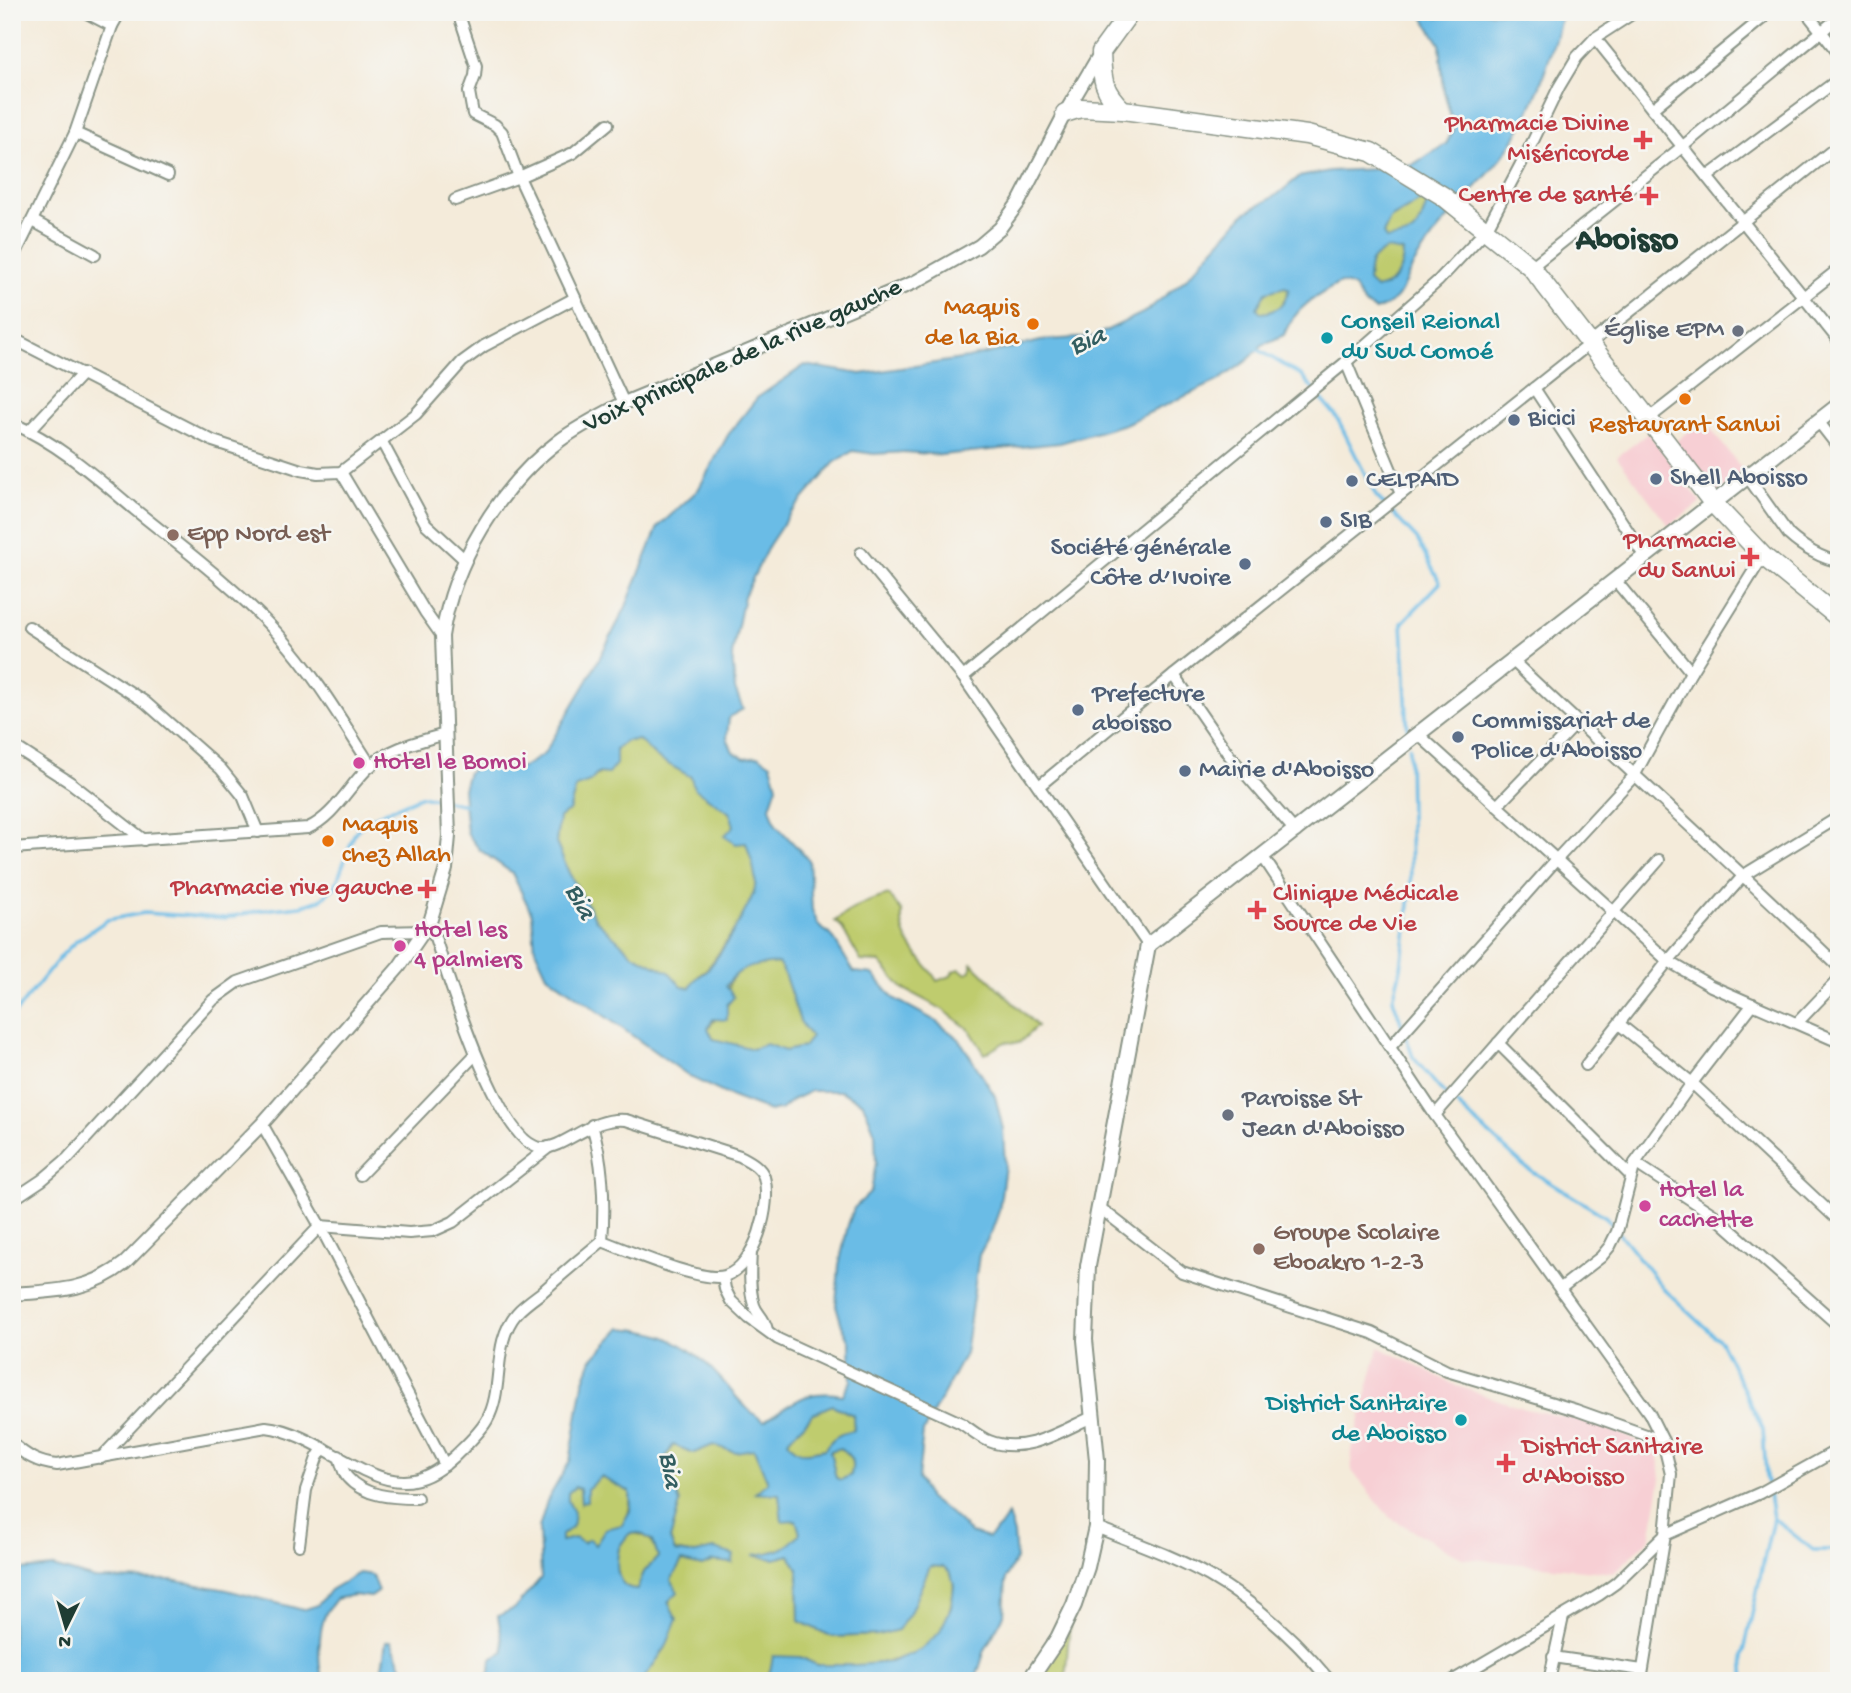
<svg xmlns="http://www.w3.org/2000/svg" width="1851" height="1693" viewBox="0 0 1851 1693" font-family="'Gochi Hand',sans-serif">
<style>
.built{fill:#f7cfd4}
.green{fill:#bfcc6e;stroke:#6f8451;stroke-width:2}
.water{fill:#6abce6;stroke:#447c8d;stroke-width:2;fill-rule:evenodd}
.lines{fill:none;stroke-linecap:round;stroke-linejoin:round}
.stream{stroke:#6abce6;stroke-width:3.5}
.minor-casing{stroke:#8a9487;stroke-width:14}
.tertiary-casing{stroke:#8a9487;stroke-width:16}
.secondary-casing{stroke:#8a9487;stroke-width:18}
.trunk-casing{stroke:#8a9487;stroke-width:21}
.minor{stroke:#fff;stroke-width:10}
.tertiary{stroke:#fff;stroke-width:12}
.secondary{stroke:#fff;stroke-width:14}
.trunk{stroke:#fff;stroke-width:18}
.health-dot{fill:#e0444e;stroke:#f6f6f2;stroke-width:2.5}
.food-dot{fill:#e8710a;stroke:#f6f6f2;stroke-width:2.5}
.worship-dot{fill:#6b7280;stroke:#f6f6f2;stroke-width:2.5}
.culture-dot{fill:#0f9aa8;stroke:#f6f6f2;stroke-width:2.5}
.service-dot{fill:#5c6f8a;stroke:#f6f6f2;stroke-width:2.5}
.education-dot{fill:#8d6e63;stroke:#f6f6f2;stroke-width:2.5}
.hotel-dot{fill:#d1479c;stroke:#f6f6f2;stroke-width:2.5}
.labels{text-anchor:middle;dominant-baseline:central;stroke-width:5;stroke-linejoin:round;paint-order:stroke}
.health-label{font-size:26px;fill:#be3a42;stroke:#f6f6f2;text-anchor:end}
.food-label{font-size:26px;fill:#c56008;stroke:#f6f6f2;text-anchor:end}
.culture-label{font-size:26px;fill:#0d838f;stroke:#f6f6f2;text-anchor:start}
.worship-label{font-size:26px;fill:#5b616d;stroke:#f6f6f2;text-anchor:end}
.street-label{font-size:26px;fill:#1f3d34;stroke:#f6f6f2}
.service-label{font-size:26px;fill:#4e5e75;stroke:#f6f6f2;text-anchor:start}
.education-label{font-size:26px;fill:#785e54;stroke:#f6f6f2;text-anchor:start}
.hotel-label{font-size:26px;fill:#b23c85;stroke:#f6f6f2;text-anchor:start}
.water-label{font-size:28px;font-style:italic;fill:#325d60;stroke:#f6f6f2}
.district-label{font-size:33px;font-weight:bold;fill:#1f3d34;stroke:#f6f6f2}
</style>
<rect width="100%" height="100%" fill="#f6f6f2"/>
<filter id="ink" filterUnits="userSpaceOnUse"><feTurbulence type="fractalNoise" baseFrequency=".0143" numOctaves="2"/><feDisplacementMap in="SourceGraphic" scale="14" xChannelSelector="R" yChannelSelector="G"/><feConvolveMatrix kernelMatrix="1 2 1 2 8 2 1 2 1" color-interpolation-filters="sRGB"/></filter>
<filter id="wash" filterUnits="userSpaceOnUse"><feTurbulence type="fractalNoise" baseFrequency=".00686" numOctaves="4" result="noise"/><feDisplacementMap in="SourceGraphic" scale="28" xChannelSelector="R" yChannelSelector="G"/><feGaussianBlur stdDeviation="1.57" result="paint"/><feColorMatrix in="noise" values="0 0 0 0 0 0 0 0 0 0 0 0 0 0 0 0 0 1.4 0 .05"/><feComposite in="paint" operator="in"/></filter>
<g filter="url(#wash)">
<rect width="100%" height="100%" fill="#f4ebda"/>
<g class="built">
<polygon points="1704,420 1744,472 1714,496 1673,444"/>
<polygon points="1648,433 1701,502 1669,526 1617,457"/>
<polygon points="1379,1347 1455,1385 1525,1409 1591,1422 1658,1449 1661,1479 1650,1538 1614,1573 1462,1558 1389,1517 1352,1471 1351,1454"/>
</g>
<g class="green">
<path d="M1422,200L1427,204C1418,231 1415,237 1386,240L1383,234L1390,219Z"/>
<path d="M1386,249L1403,251C1403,270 1395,286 1375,289L1368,281C1369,262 1369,260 1386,249Z"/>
<path d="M1285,287L1289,289C1284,304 1277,313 1261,313L1256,308L1266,292Z"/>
<path d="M639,740L656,757L691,777C698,801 724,800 731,816C735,827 743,835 747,844C751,855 757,874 755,886C754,904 724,945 713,961C706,972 695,976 690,988L682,987L669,972L634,955L596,920L569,873L556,843L559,817L569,811L576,787C591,781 601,771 616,764V749L625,741Z"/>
<path d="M889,895L902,912C899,943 923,957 937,981L951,976L953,971L960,969L966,974L970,971L972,963L1037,1026L1019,1043L1005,1042L985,1054L970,1030L942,1009L902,988L880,962L861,961L841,926L835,921C851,908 869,900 889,895Z"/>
<path d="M778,963L784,973L800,1021L811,1037L803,1047L785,1051L766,1044L753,1049L713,1039L708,1028L727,1005C726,966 744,966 778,963Z"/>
<path d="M832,1405L853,1415L854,1431C841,1433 832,1437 825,1449C809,1452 798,1457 788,1441C795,1431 807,1424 812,1414Z"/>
<path d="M673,1445L694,1453L713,1445L735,1452L754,1448L768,1482L756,1493L779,1494L782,1520H796L800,1533C788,1550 775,1551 756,1556L774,1559L790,1555L798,1569L799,1621L833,1637L878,1635L922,1584L930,1566C935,1566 942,1566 946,1568C962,1578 948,1621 940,1633C916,1664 855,1669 819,1665C813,1664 806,1659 800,1657L769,1672L768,1681H642L666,1647L671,1580L682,1561L702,1566L713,1561L731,1563L715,1549L691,1554L675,1551L670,1539L680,1503L664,1460Z"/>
<path d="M840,1448C852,1456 854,1461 851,1475L841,1480L836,1478L830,1451Z"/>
<path d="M601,1476L630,1492C632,1525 619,1528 595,1545L583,1543L575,1538L561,1541V1535L567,1529L574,1513L568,1501V1492L575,1487L580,1489L581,1502L587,1489Z"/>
<path d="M629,1533C646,1533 656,1541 658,1557L644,1572L638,1589C616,1589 614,1566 619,1548C621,1543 626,1538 629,1533Z"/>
<polygon points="1070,1621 1065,1681 1030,1681"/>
</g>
<g class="water">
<path d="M1420,12H1434L1438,18L1445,15L1446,12H1563C1550,55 1539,99 1515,138C1493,175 1458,202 1433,237C1426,247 1417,257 1412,268C1398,292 1406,299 1375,310L1364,304L1354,287L1340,283C1316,296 1294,308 1284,335L1262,345L1248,360L1218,381L1125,424L1060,443L941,455L905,452L874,454L853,451L834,463L789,515L769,545L744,596L732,655L735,689L743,709L729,717L727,738L733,752L745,758L759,756L771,764L777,786L770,807L776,825L809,860L812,910L819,926L832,936L854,972L873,974L893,998L934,1020L959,1039L995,1096L1003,1129L1005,1165L999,1211L991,1233L979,1255L965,1354L923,1432L918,1479L929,1499L950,1513L971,1533L988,1538L1001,1526L1008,1515L1014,1534L1016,1559L1006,1578L1004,1615L985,1650L977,1675L973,1681H768L773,1656L800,1657L817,1665H856L891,1662L920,1650L939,1633L951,1608L954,1586L951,1573L944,1567L930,1566L910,1613L898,1630L878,1635L833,1637L799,1621L798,1569L790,1555L774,1559L753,1555C774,1553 787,1550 800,1533L796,1520L782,1521L779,1494L755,1493L768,1482L754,1449L735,1452L713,1445L694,1453L673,1445L664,1460L680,1503L670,1539L675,1552L691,1554L715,1549L734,1555L732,1563L713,1561L702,1566L682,1561L671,1580L678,1592L668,1602L677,1619L666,1647L642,1681H479L490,1673L491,1659L504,1652L498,1616L515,1608L541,1578L539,1528L547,1501L570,1461L583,1383L592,1359L621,1328C666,1331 691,1345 721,1379C736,1396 744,1409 764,1421C796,1402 803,1389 843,1395L851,1381L850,1342L842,1326L836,1305L839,1265L848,1225L854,1208L871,1192L876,1163L875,1133L863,1103L840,1091H811L792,1100L780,1110L769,1111L732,1097L692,1078L547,975L535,949L532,914L512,873L480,850L467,833L463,789L468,772L483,763L502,769L522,768L544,754L588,680L625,609L658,527L698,490L728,435L757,398L805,365L861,374L968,358L1045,340L1093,337L1145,312L1187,278L1245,213L1278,194L1299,177L1330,171L1378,169L1412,165L1446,144L1454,129L1444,91L1440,44ZM1422,200L1427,204C1418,231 1415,237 1386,239L1383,234L1390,219ZM1386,249L1403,252C1403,270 1395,286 1375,289L1368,281C1369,262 1369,260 1386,249ZM1285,287L1289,289C1285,304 1277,312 1261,313L1257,308L1266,292ZM639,740L656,757L691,777L694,788L730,813L734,826L724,836L736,844L746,843C750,856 757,874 755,887C753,902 719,957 708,969C701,977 694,977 690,988L682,987L669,972L634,955L596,920L569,873L556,843L559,817L569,811L576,787L590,782L598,773L608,774L616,764V749L625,741ZM778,963L784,973L800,1021L811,1037L803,1047L785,1051L766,1044L753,1049L713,1039L708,1028L713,1019L727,1020V1005L734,997L726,986C738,966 756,965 778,963ZM832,1405L853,1415L854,1430C841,1433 832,1437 825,1449C809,1452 798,1457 788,1441C795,1430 807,1424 812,1414ZM840,1448C852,1456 854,1461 851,1475L841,1480L836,1478L830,1451ZM601,1477L630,1492L631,1509L622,1525L605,1529L595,1545L589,1539L583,1543L575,1538L561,1541V1535L572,1528L574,1513L568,1501V1493L575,1487L580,1489L581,1502L587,1501V1489ZM640,1533L653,1541L658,1557L644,1572L637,1589C616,1589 615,1566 619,1548C621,1543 626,1538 629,1534Z"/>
<path d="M53,1567L95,1579L171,1580L227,1590L303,1610L318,1605L330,1590L359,1573L372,1575L378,1592L371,1597L353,1595L336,1599C333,1604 328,1608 326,1613C319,1628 316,1667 324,1681H12V1571Z"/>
<polygon points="391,1641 407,1677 412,1681 380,1681 386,1642"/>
</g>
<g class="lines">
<g class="stream">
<polyline points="1254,347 1302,376 1336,416 1376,496 1417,539 1440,583 1402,623 1408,736"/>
<polyline points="1409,747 1411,889 1401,968 1393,999 1413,1057 1439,1088 1525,1167 1606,1217 1664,1289 1720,1341 1763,1429 1766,1476 1773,1518 1743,1656 1745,1681"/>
<polyline points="12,1017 61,956 75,942 107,920 144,913 225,918 262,910 301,906 320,900 335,887 355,832 369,819 422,796 467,805"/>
<polyline points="1773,1518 1813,1550 1839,1550"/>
</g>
</g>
</g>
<g filter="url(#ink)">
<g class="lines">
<defs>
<g id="minor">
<polyline points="85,12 112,26"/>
<polyline points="458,12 476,66 475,76 469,92 473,114 495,125 502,132 519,177 624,403"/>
<polyline points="1806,12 1839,54"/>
<polyline points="1595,38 1839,341"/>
<polyline points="1652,109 1770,12"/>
<polyline points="75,133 168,175"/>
<polyline points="1707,177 1839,79"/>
<polyline points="455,200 519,177 573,153 608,124"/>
<polyline points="33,221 95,255"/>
<polyline points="12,261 75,133 112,26 120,12"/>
<polyline points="1531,267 1682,147 1839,17"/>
<polyline points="12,338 213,441 301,470 318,473 341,472 416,414 462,362 484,346 575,298"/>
<polyline points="1346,362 1401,494"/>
<polyline points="1534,388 1645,557"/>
<polyline points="1648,419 1839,269"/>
<polyline points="1818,421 1839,448"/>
<path d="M12,423C58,443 96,477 134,509C184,549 236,588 279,635C315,675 342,721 371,766"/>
<polyline points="29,431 83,373"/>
<polyline points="382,442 426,524 464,559"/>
<polyline points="341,472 425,612 442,636"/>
<path d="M1747,476L1789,535C1801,546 1823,560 1839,561"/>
<polyline points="861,553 963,677 1148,945"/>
<polyline points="1615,580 1691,672"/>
<polyline points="29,627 145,702 221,769 243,796 258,832"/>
<path d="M1513,661C1621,764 1732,863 1839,967"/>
<polyline points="1174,675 1229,755 1296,832"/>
<polyline points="963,677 1346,362 1438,281 1486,230 1532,143 1559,87 1577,57 1595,38 1635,12"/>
<polyline points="1419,735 1668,961 1711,986 1839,1042"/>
<polyline points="12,745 71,783 144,840"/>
<polyline points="1039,786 1174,675 1839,145"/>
<polyline points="1497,806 1578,722"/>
<path d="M12,848L308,828C335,816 349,785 370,766C392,747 418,742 445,734"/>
<polyline points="1263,857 1435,1115 1649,1413 1663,1441 1671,1474 1665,1535 1641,1681"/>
<polyline points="1797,1023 1839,979"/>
<polyline points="1619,1024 1692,1083 1839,1221"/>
<polyline points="1498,1043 1631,1176"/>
<polyline points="1391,1046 1556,860 1634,776 1691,672 1763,556"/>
<polyline points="1586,1065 1668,961 1744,875 1839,817"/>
<polyline points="1435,1115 1659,860"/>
<polyline points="262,1124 320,1226 445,1465"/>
<path d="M592,1125C603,1162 605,1203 602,1241"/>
<polyline points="1635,1163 1714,1215 1839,1326"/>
<polyline points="360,1175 475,1055"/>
<polyline points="12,1200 42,1180 68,1158 213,1000 238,982 381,932 424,931"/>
<polyline points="1100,1208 1182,1272 1372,1333 1447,1371 1576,1410 1663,1441"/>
<path d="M751,1252C750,1269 749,1289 754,1305C757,1315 764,1316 767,1330"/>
<path d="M723,1277L725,1289L731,1301L749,1318L778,1339L961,1423C970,1429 979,1437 989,1441C1025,1455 1059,1432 1092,1417"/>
<polyline points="1561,1288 1601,1257 1610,1246 1617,1232 1635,1163 1692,1083 1753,1004"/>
<path d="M12,1443C26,1456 38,1463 57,1465L266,1427C314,1432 362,1482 404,1481C424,1481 441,1469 455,1456C466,1445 479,1434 487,1420C505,1388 491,1343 517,1313C523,1306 533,1299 541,1293C561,1275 581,1258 602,1241C627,1250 702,1283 725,1276C756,1266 772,1204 764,1177C760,1166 749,1161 740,1156L626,1120C591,1116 565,1149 541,1148C497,1145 443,961 430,922"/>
<path d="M339,1456C341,1462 343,1472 347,1477C364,1497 394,1498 417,1498"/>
<polyline points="101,1458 320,1226 409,1233 433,1231 453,1222 549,1147"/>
<path d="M1096,1527C1133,1542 1174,1556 1209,1576C1255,1602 1296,1640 1330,1681"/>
<polyline points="299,1545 306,1490 317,1458 323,1448"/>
<polyline points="1553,1657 1642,1670"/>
<polyline points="1452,1681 1599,1595 1616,1583 1665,1535 1760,1493 1839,1449"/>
<polyline points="1549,1681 1563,1617"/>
</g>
<path id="tertiary" d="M12,1294C56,1291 90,1291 125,1263L262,1124L399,967L430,922L446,869L449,836L442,636C453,563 499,486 559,441C579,426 601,415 624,403L915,282L979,246L1000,228L1019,202L1065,113L1101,52"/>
<polyline id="secondary" points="1029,1681 1058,1638 1074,1605 1087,1567 1096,1527 1097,1460 1085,1340 1088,1266 1148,945 1839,405"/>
<g id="trunk">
<path d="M1130,12L1101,52C1102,78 1102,91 1123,110L1307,135L1371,152L1443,196L1531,267L1713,503L1763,556L1839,618"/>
<polyline points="1065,113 1081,108 1123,110"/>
</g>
</defs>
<use href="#minor" class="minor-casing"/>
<use href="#tertiary" class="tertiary-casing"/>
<use href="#secondary" class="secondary-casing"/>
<use href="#trunk" class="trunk-casing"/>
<use href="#minor" class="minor"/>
<use href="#tertiary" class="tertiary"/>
<use href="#secondary" class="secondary"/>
<use href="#trunk" class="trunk"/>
</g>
</g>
<g class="health-dot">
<path d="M1639.5 129.5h7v7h7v7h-7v7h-7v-7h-7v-7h7z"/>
<path d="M1645.5 185.5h7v7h7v7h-7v7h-7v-7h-7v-7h7z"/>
<path d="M1746.5 546.5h7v7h7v7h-7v7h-7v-7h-7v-7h7z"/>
<path d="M423.5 878.5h7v7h7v7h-7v7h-7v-7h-7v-7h7z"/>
<path d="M1253.5 899.5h7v7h7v7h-7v7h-7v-7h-7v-7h7z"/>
<path d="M1502.5 1452.5h7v7h7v7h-7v7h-7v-7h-7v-7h7z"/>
</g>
<g class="food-dot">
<circle cx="1033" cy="324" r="7"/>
<circle cx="1685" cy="399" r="7"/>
<circle cx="328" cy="841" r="7"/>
</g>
<g class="worship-dot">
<circle cx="1738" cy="331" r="7"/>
<circle cx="1228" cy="1115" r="7"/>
</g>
<g class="culture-dot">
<circle cx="1327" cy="338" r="7"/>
<circle cx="1461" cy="1420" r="7"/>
</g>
<g class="service-dot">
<circle cx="1514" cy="420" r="7"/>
<circle cx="1656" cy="479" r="7"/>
<circle cx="1352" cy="481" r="7"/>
<circle cx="1326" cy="522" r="7"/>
<circle cx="1245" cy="564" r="7"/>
<circle cx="1078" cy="710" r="7"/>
<circle cx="1458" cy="737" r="7"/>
<circle cx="1185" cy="771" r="7"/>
</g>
<g class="education-dot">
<circle cx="173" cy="535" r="7"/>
<circle cx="1259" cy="1249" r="7"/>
</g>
<g class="hotel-dot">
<circle cx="359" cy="763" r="7"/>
<circle cx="400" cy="946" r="7"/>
<circle cx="1645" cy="1206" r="7"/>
</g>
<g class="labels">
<g class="health-label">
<text x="1629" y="125">Pharmacie Divine<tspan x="1629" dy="30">Miséricorde</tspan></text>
<text x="1633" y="196">Centre de santé</text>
<text x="1736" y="542">Pharmacie<tspan x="1736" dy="30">du Sanwi</tspan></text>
<text x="413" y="889">Pharmacie rive gauche</text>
<text x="1273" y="895" text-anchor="start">Clinique Médicale<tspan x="1273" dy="30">Source de Vie</tspan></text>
<text x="1522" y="1448" text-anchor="start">District Sanitaire<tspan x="1522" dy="30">d'Aboisso</tspan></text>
</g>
<g class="food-label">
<text x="1019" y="309">Maquis<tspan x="1019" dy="30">de la Bia</tspan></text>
<text x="1685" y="426" text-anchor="middle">Restaurant Sanwi</text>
<text x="342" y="826" text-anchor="start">Maquis<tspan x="342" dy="30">chez Allah</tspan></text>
</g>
<g class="culture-label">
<text x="1341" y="323">Conseil Reional<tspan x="1341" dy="30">du Sud Comoé</tspan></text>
<text x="1447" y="1405" text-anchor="end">District Sanitaire<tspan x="1447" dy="30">de Aboisso</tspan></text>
</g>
<g class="worship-label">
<text x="1724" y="331">Église EPM</text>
<text x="1242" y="1100" text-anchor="start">Paroisse St<tspan x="1242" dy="30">Jean d'Aboisso</tspan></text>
</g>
<g class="street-label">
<text transform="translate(743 357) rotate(-24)">Voix principale de la rive gauche</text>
</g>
<g class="service-label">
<text x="1528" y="420">Bicici</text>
<text x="1670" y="479">Shell Aboisso</text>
<text x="1366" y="481">CELPAID</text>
<text x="1340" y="522">SIB</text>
<text x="1231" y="549" text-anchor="end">Société générale<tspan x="1231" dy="30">Côte d’Ivoire</tspan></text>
<text x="1092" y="695">Prefecture<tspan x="1092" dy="30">aboisso</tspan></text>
<text x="1472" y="722">Commissariat de<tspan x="1472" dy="30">Police d'Aboisso</tspan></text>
<text x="1199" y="771">Mairie d'Aboisso</text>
</g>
<g class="education-label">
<text x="187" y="535">Epp Nord est</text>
<text x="1273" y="1234">Groupe Scolaire<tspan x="1273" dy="30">Eboakro 1-2-3</tspan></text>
</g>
<g class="hotel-label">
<text x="373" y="763">Hotel le Bomoi</text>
<text x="414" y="931">Hotel les<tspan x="414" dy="30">4 palmiers</tspan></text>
<text x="1659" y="1191">Hotel la<tspan x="1659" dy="30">cachette</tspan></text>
</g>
<g class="water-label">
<text transform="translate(1088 342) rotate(-23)">Bia</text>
<text transform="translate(579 902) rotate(63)">Bia</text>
<text transform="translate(669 1470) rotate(82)">Bia</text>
</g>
<g class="district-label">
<text x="1627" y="242">Aboisso</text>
</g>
</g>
<rect width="1851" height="1693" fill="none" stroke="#f6f6f2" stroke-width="42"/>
<g transform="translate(66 1627) rotate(185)" stroke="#f6f6f2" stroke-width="5" paint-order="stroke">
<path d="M0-5L12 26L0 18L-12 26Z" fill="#1f3d34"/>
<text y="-10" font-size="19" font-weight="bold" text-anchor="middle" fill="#1f3d34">N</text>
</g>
</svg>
